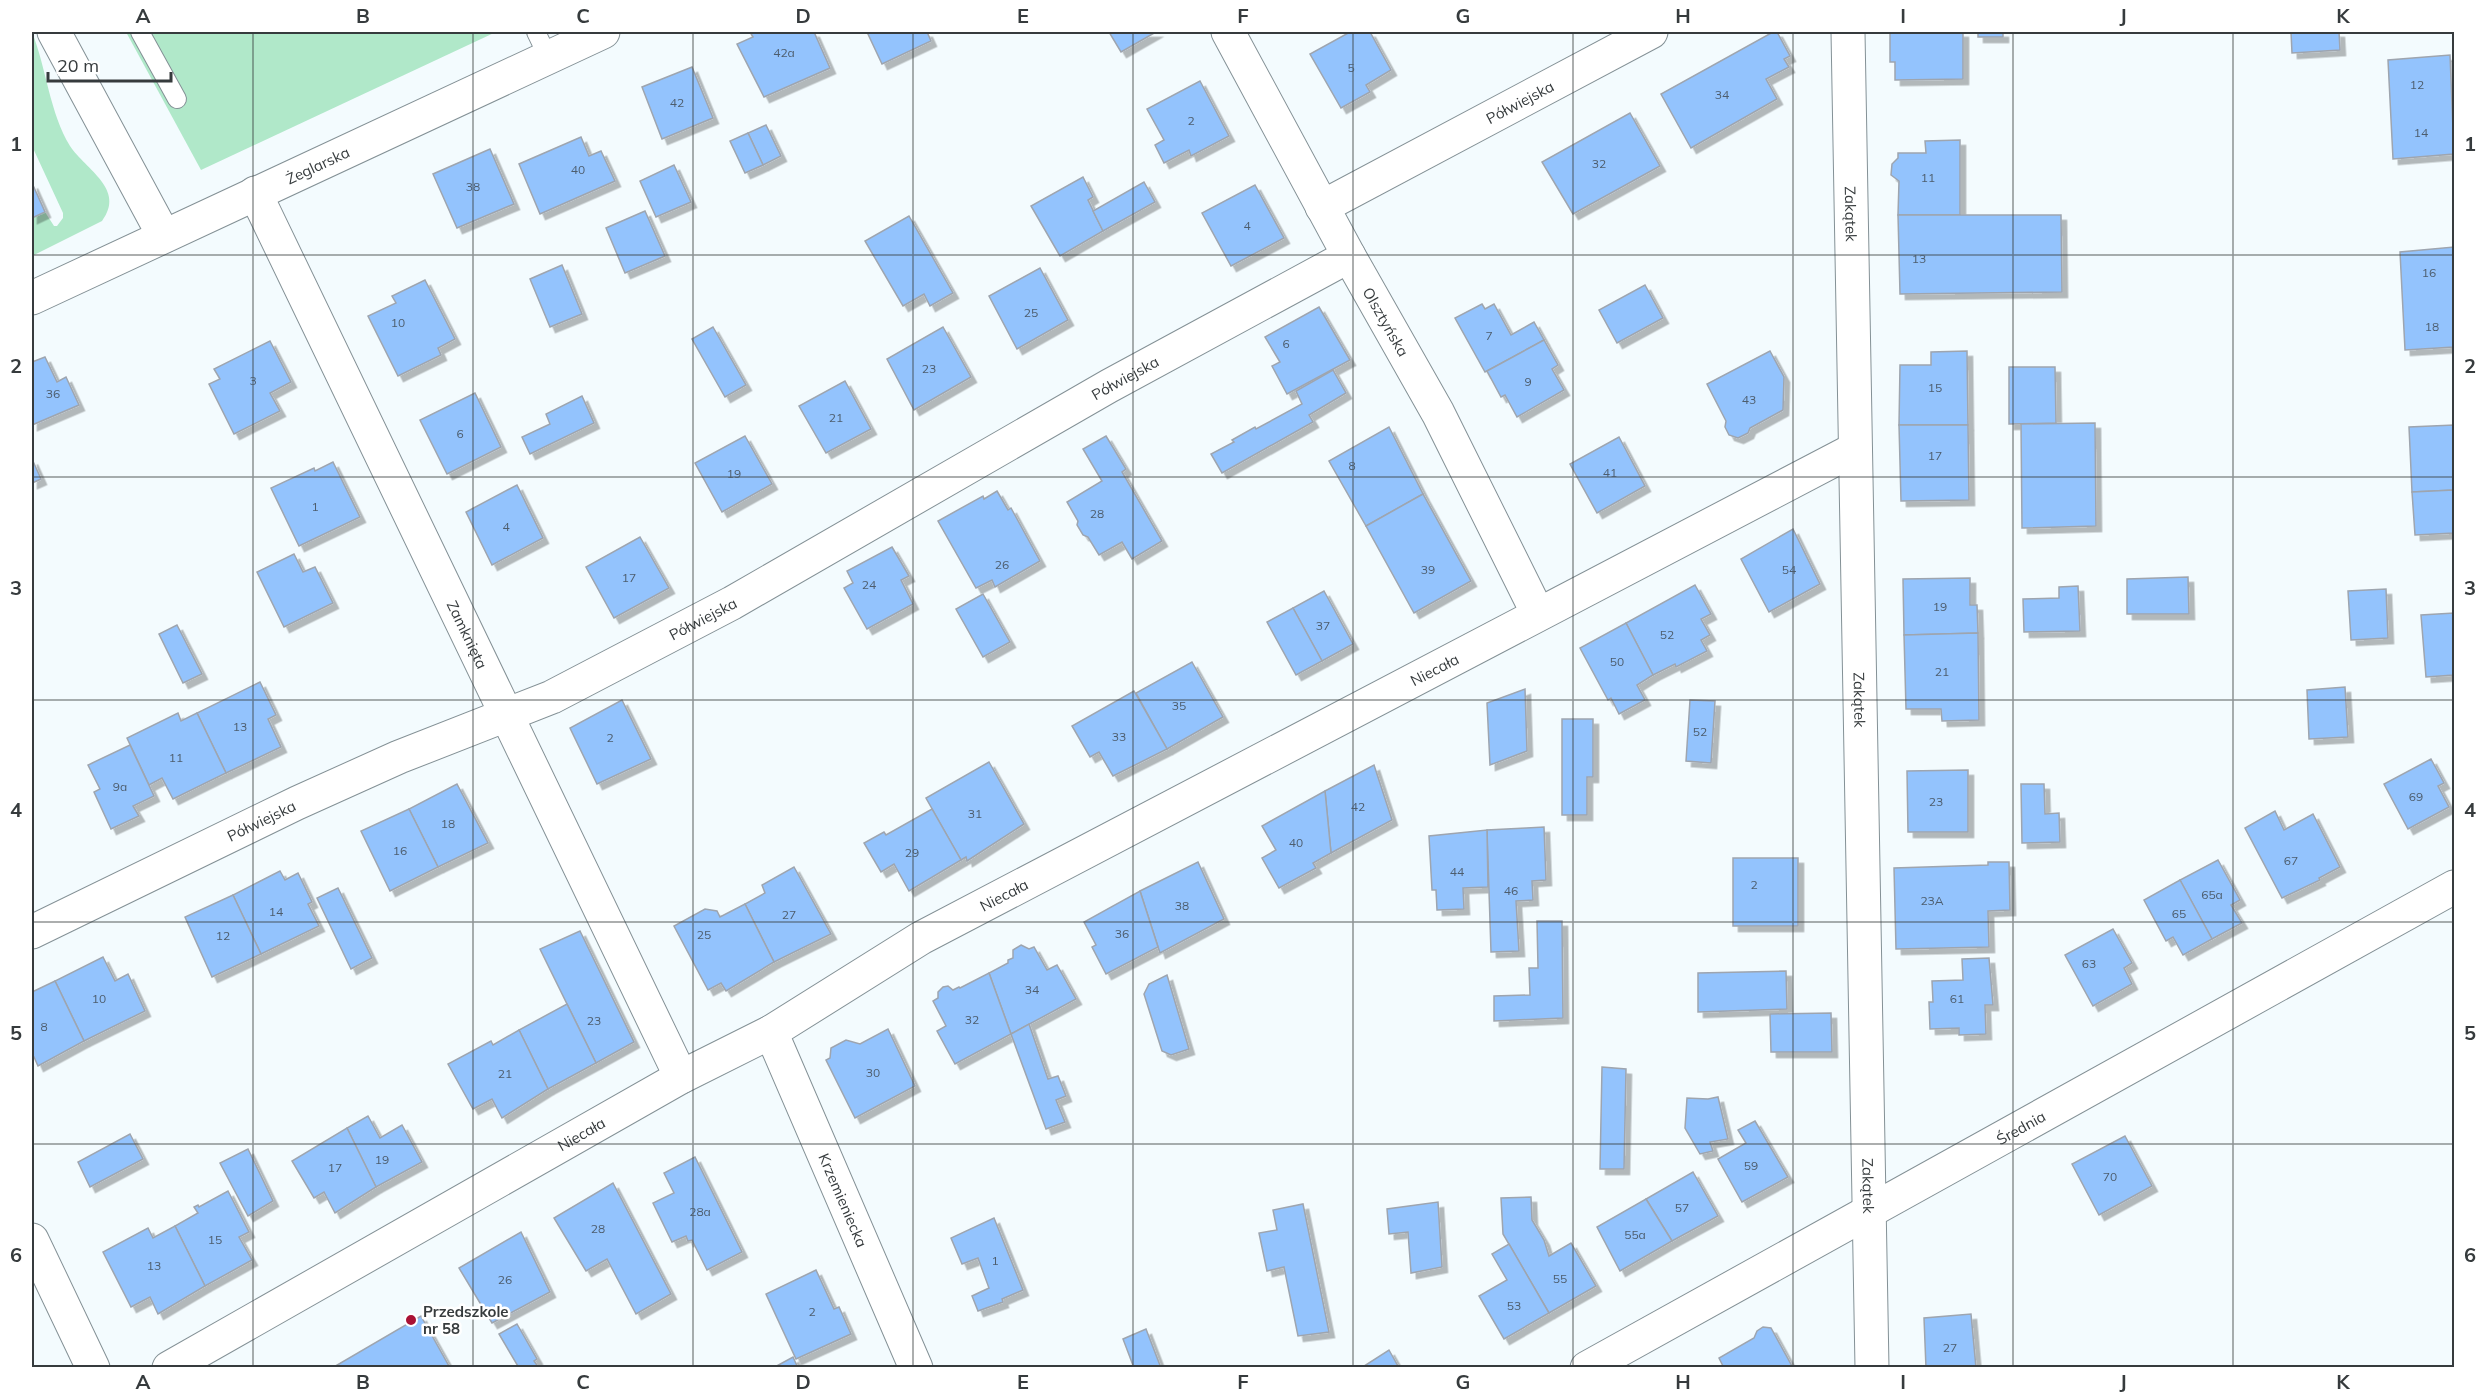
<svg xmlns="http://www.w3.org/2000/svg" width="2486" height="1399" viewBox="0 0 2486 1399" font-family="Mulish,sans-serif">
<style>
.green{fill:#b0e8c9}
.building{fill:#93c3fd;stroke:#9ea5af;stroke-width:1.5;filter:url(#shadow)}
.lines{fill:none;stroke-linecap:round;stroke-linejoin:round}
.service-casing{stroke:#849196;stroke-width:20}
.minor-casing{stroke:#849196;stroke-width:35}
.tertiary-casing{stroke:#849196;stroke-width:35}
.service{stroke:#fff;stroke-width:18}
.minor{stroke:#fff;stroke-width:33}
.tertiary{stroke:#fff;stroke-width:33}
.grid{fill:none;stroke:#363b3d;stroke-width:1.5;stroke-opacity:0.55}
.poi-dot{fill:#a91135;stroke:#fff;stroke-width:2}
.labels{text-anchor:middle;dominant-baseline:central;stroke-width:5;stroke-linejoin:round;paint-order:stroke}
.number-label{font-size:12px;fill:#4d5d6d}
.street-label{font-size:15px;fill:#363b3d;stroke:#fff}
.poi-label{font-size:15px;font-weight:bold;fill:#363b3d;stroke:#fff;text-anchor:start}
.neatline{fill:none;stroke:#363b3d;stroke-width:2}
.grid-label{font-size:20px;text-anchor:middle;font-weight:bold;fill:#363b3d}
</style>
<defs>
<filter id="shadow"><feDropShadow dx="5.5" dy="5.5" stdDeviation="0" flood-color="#0004"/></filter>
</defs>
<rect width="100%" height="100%" fill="#f3fbfe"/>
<g class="green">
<path d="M32,32C46,67 50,114 70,146C86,170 126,189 102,221L32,256V218L45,212L54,226H57L63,218V213L32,146Z"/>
<polygon points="126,32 496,32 201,170"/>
</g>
<g class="building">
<polygon points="750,32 814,32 830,68 764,97 737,44 753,37"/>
<polygon points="867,32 927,32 931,41 882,64"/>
<polygon points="1109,32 1156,32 1121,52"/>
<polygon points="1350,32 1370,32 1391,70 1366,85 1370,92 1341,108 1310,54"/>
<polygon points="1773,32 1777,32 1790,56 1784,59 1789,67 1766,79 1777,99 1691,148 1661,94"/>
<polygon points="1890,32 1963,32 1963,79 1895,80 1895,62 1890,62"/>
<rect x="1978" y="32" width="25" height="5"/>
<polygon points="2291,32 2339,32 2340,50 2292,53"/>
<polygon points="2450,55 2454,154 2393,159 2388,60"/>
<polygon points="692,67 713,118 662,139 642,87"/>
<polygon points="1200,81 1229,136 1191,156 1189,150 1164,163 1155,145 1164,140 1147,109"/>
<polygon points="1630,113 1660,166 1573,214 1542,162"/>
<polygon points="766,125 781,156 763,165 748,133"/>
<polygon points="748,133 763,165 745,173 730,141"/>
<polygon points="581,137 589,156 601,151 615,181 540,214 519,164"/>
<polygon points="1960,140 1960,215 1898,215 1899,181 1891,175 1892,164 1898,158 1898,153 1926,153 1925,141"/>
<polygon points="490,149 514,204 457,228 433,174"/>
<polygon points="674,165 691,202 656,217 640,181"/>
<polygon points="1083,177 1093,197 1088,200 1103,231 1060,256 1031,206"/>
<polygon points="1144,182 1155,202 1103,231 1093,211"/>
<polygon points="32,183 45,212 32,218"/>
<polygon points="1255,185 1284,238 1231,266 1202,213"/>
<polygon points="645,211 665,256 625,273 606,228"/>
<polygon points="1898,215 2061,215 2062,292 1900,294"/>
<polygon points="909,216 953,293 930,306 924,294 903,306 865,241"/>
<polygon points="2454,247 2454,347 2405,350 2400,252"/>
<polygon points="562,265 582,314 550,327 530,279"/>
<polygon points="1040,268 1068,320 1017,349 989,296"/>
<polygon points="425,280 455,339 438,348 441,355 398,376 368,316 396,303 392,296"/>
<polygon points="1645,285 1663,318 1617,343 1599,310"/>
<polygon points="1482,304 1485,309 1494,304 1511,335 1534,322 1544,340 1485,372 1455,318"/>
<polygon points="1319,307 1350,360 1287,394 1272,366 1280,362 1265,337"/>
<polygon points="713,327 746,385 725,397 692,339"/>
<polygon points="943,327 971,377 914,410 887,359"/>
<polygon points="1544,340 1558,365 1552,369 1564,390 1517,417 1505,395 1501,397 1487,371"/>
<polygon points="270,341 291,382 270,393 280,411 234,434 209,384 220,379 214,369"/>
<polygon points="1770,351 1784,377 1783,410 1750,428 1748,433 1738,438 1729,435 1725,427 1726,421 1707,384"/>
<polygon points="1967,351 1968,425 1899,425 1900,365 1931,365 1931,352"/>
<polygon points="45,357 57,382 66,377 79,405 32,425 32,362"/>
<polygon points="2009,367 2055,367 2056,423 2009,424"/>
<polygon points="1333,370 1346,393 1309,415 1313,422 1222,473 1211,454 1234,442 1232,440 1255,427 1256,429 1302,404 1296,391"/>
<polygon points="845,381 871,429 826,453 799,406"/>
<polygon points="475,393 501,447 447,474 420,420"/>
<polygon points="582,396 594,423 530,454 522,437 550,424 546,414"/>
<polygon points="2095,423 2096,526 2022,528 2021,424"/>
<polygon points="1899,425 1968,425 1969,500 1901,501"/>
<polygon points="2454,425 2454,490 2412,492 2409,427"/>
<polygon points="1389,427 1423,494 1366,526 1329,461"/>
<polygon points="745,436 772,484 722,512 695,463"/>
<polygon points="1106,436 1126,469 1122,472 1162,541 1132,559 1122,542 1099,555 1088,537 1083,535 1077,525 1078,521 1067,502 1102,481 1083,449"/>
<polygon points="1619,437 1645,486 1597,513 1570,464"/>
<polygon points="32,459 41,479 32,483"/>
<polygon points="333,462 360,517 299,546 271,488 314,468 315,471"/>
<polygon points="517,485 543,538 492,565 466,512"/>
<polygon points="2454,490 2454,533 2415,535 2412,492"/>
<polygon points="997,491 1008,510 1011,508 1040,561 995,587 992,580 976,588 938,521 983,496 984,499"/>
<polygon points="1423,494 1471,581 1414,613 1366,526"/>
<polygon points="1793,529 1820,584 1769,612 1741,559"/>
<polygon points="640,537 669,588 614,618 586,567"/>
<polygon points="892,547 909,576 901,580 913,604 867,629 844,588 853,583 847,571"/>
<polygon points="294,554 303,572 315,567 333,603 284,627 257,572"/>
<polygon points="2188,577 2189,614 2127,614 2127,579"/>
<polygon points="1970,578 1970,605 1977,605 1978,633 1904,635 1903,579"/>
<polygon points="1695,585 1711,614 1701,619 1710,635 1701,640 1707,651 1676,667 1675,664 1653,675 1626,623"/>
<polygon points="2078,586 2080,631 2024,632 2023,599 2059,598 2059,587"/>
<polygon points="2386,589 2388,638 2351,640 2348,591"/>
<polygon points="1324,591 1353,644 1322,661 1293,608"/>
<polygon points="983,594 1010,642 983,657 956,609"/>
<polygon points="1293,608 1322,661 1296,675 1267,622"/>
<polygon points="2454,613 2454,675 2426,677 2421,615"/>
<polygon points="1626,623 1653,675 1637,685 1645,700 1619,714 1611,698 1608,700 1580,648"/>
<polygon points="177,625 202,674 183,683 159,634"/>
<polygon points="1978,633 1979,720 1942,721 1941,709 1906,709 1904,635"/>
<polygon points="1192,662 1223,717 1167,749 1136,693"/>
<polygon points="260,682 276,715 268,719 281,747 226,773 197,713"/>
<polygon points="2345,687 2348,737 2309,739 2307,690"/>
<polygon points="1525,689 1527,751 1490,765 1487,703"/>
<polygon points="1134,691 1167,749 1113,776 1099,752 1090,757 1072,726"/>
<polygon points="622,700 651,759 597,784 570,728"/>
<polygon points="1690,700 1715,701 1711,763 1686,761"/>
<polygon points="178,713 181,721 197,713 226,773 173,799 162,778 149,785 127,738"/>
<polygon points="1562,719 1593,719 1593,777 1587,777 1587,815 1562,815"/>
<polygon points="130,745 154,796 133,806 139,816 111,829 94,792 100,789 88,765"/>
<polygon points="2431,759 2444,783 2438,786 2449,807 2408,829 2384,784"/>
<polygon points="989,762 1024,824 967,861 966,857 961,860 926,798"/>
<polygon points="1374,765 1392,820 1331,853 1325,791"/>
<polygon points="1968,770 1968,832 1908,832 1907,771"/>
<polygon points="457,784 488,843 438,867 409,809"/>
<polygon points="2021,784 2044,784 2045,814 2059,813 2060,842 2022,843"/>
<polygon points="1325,791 1331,853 1313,863 1316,868 1279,888 1262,858 1276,850 1262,826"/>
<polygon points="409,809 438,867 390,891 361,831"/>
<polygon points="932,809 961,860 909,891 894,864 881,872 864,843 884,832 886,835"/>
<polygon points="2275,811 2284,830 2313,814 2340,867 2319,878 2320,880 2282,898 2245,828"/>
<polygon points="1544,827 1546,880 1532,881 1533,900 1516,901 1519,951 1491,952 1487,830"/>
<polygon points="1487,830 1488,887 1463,888 1464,909 1437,910 1436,890 1432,890 1429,836"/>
<rect x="1733" y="858" width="65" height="68"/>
<polygon points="2218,860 2240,900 2231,905 2242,923 2212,939 2180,880"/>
<polygon points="1198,862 1224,919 1160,953 1140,891"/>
<polygon points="1988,862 2009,862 2010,910 1988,911 1989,947 1896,949 1894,868 1988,865"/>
<polygon points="794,867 831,934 774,962 745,904 765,893 762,885"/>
<polygon points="280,871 285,880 298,873 312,902 308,904 319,926 261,954 233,895"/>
<polygon points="2180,880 2212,939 2183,955 2173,937 2166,941 2144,900"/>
<polygon points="338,888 372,958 351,969 317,898"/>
<polygon points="1140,891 1158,947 1106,974 1092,947 1096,945 1084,922"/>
<polygon points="233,895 261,954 212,977 185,917"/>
<polygon points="745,904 774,962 726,991 721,983 708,990 674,926 705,909 717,911 720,917"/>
<polygon points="1537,921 1562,921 1563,1018 1494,1021 1494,996 1530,995 1529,968 1538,968"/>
<polygon points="2113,929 2132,963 2124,968 2132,984 2093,1006 2065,955"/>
<polygon points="580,931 634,1042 596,1063 540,949"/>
<polygon points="1021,945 1029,949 1034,947 1047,970 1057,965 1076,999 1011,1034 989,973 1008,963 1008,960 1013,958 1013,950"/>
<polygon points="103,957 115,981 128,974 145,1011 84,1041 55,981"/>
<polygon points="1989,958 1993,1005 1985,1005 1986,1034 1959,1035 1959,1028 1930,1029 1929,1002 1933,1002 1932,981 1963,980 1962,959"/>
<polygon points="1786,971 1787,1009 1698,1012 1698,973"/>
<polygon points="989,973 1011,1034 955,1064 937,1031 946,1026 933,1001 938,998 938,992 943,987 948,986 953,990 959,987 960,988"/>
<polygon points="1167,975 1189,1049 1171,1055 1162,1051 1144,994 1149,984"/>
<polygon points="55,981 84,1041 38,1066 34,1057 32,1058 32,992"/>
<polygon points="567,1004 596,1063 548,1089 519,1030"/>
<polygon points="1831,1013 1832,1052 1771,1052 1770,1014"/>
<polygon points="1029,1024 1048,1079 1058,1076 1066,1096 1056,1100 1065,1122 1046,1129 1011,1034"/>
<polygon points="888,1029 915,1086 855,1118 826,1060 830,1058 831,1048 846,1040 860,1044"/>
<polygon points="519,1030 548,1089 502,1118 492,1099 473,1109 448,1064 491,1041 493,1045"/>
<polygon points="1602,1067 1626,1069 1624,1169 1600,1169"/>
<polygon points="1718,1097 1728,1139 1710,1142 1713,1151 1700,1154 1685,1128 1687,1098 1708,1099"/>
<polygon points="368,1116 380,1138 402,1125 422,1162 376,1187 347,1128"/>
<polygon points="1755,1121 1788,1177 1742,1202 1718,1159 1746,1143 1738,1130"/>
<polygon points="347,1128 376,1187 335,1213 324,1192 314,1198 292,1161"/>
<polygon points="130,1134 143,1159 90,1187 78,1162"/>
<polygon points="2125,1136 2152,1186 2099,1215 2072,1164"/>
<polygon points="248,1149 273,1201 248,1216 220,1163"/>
<polygon points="695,1157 742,1252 707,1270 692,1240 688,1241 686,1236 672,1242 653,1203 674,1193 664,1173"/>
<polygon points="1693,1172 1718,1216 1672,1241 1646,1199"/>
<polygon points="613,1183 671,1294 636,1314 607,1259 586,1271 554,1218"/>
<polygon points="228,1191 249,1232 239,1237 252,1260 205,1286 175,1226 198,1213 194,1207 198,1205 199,1207"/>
<polygon points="1531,1197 1532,1220 1544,1240 1549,1256 1571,1243 1596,1286 1549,1313 1503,1234 1501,1198"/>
<polygon points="1646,1199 1672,1241 1620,1271 1597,1227"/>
<polygon points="1438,1202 1442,1267 1411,1273 1408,1232 1389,1234 1387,1209"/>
<polygon points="1303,1204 1329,1332 1298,1336 1284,1267 1267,1271 1259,1233 1277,1230 1273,1210"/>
<polygon points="994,1218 1023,1290 1002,1299 1003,1302 978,1311 972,1296 989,1288 978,1258 962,1264 951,1238"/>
<polygon points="175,1226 205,1286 158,1314 150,1297 131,1307 103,1252 148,1228 153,1238"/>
<polygon points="521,1232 550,1292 492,1323 459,1268"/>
<polygon points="1509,1244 1549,1313 1504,1339 1479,1296 1507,1280 1492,1254"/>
<polygon points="816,1270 834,1309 839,1307 851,1334 796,1359 766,1294"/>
<polygon points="1971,1314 1976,1368 1926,1368 1924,1318"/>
<polygon points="421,1316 450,1368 332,1368"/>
<polygon points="517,1324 537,1359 534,1361 539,1368 519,1368 499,1334"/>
<polygon points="1763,1327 1771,1328 1793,1368 1724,1368 1719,1358 1754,1338 1757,1331"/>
<polygon points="1146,1329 1161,1368 1134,1368 1123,1339"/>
<polygon points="1389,1350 1399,1368 1361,1368"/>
<polygon points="793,1357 798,1368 773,1368"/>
</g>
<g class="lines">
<defs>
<g id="service">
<polyline points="140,32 177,99"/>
<polyline points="536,32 548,57"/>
</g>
<g id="minor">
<polyline points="54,32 164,236"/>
<path id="s1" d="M1228,32L1349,256L1438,413L1538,614"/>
<path id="s2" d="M1848,32L1872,1368"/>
<path id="s3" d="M255,193L681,1077"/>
<path id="s4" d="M1322,207L1651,32"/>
<path id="s5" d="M32,932L297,803L399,757L552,697L732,603L1109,386L1349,256"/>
<path id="s6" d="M771,1032L916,1368"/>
<polyline points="32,1240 93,1368"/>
<path id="s7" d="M169,1368L681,1077L771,1032L921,938L1855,449"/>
<path id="s8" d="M1587,1368L2454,887"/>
</g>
<g id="tertiary">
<path id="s9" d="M32,298L603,32"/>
</g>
</defs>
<use href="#service" class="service-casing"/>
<use href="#minor" class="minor-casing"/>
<use href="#tertiary" class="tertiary-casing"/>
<use href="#service" class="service"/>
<use href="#minor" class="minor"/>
<use href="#tertiary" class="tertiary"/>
</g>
<path class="grid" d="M253,32V1368M473,32V1368M693,32V1368M913,32V1368M1133,32V1368M1353,32V1368M1573,32V1368M1793,32V1368M2013,32V1368M2233,32V1368M32,255H2454M32,477H2454M32,700H2454M32,922H2454M32,1144H2454"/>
<circle class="poi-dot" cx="411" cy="1320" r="6"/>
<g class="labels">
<g class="number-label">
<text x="784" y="52">42a</text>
<text x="1351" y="67">5</text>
<text x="2417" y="84">12</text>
<text x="1722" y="94">34</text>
<text x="677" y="102">42</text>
<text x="1191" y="120">2</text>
<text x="2421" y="132">14</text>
<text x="1599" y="163">32</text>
<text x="578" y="169">40</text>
<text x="1928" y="177">11</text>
<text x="473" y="186">38</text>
<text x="1247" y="225">4</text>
<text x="1919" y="258">13</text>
<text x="2429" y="272">16</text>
<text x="1031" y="312">25</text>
<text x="398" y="322">10</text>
<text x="2432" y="326">18</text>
<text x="1489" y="335">7</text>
<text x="1286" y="343">6</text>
<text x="929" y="368">23</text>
<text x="253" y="380">3</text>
<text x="1528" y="381">9</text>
<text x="1935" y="387">15</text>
<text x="53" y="393">36</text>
<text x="1749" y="399">43</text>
<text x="836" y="417">21</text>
<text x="460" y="433">6</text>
<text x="1935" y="455">17</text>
<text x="1352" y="465">8</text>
<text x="1610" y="472">41</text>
<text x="734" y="473">19</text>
<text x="315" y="506">1</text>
<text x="1097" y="513">28</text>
<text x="506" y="526">4</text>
<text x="1002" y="564">26</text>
<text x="1428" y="569">39</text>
<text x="1789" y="569">54</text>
<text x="629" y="577">17</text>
<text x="869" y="584">24</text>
<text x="1940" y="606">19</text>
<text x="1323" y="625">37</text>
<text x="1667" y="634">52</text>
<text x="1617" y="661">50</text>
<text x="1942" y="671">21</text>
<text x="1179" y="705">35</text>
<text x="240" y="726">13</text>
<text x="1700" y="731">52</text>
<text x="1119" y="736">33</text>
<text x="610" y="737">2</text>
<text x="176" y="757">11</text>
<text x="120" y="786">9a</text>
<text x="2416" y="796">69</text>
<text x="1936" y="801">23</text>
<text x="1358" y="806">42</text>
<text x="975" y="813">31</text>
<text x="448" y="823">18</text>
<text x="1296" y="842">40</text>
<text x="400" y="850">16</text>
<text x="912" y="852">29</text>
<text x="2291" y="860">67</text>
<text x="1457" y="871">44</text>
<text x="1754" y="884">2</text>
<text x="1511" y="890">46</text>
<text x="2212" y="894">65a</text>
<text x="1932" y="900">23A</text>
<text x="1182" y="905">38</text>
<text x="276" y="911">14</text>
<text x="2179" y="913">65</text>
<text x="789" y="914">27</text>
<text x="1122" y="933">36</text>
<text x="704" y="934">25</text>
<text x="223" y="935">12</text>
<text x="2089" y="963">63</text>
<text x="1032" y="989">34</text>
<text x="99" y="998">10</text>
<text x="1957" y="998">61</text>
<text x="972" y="1019">32</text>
<text x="594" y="1020">23</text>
<text x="44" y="1026">8</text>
<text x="873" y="1072">30</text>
<text x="505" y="1073">21</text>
<text x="382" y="1159">19</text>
<text x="1751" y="1165">59</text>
<text x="335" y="1167">17</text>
<text x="2110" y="1176">70</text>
<text x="1682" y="1207">57</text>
<text x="700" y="1211">28a</text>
<text x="598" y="1228">28</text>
<text x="1635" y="1234">55a</text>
<text x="215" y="1239">15</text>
<text x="995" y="1260">1</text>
<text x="154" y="1265">13</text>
<text x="1560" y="1278">55</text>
<text x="505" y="1279">26</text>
<text x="1514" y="1305">53</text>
<text x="812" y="1311">2</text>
<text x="1950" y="1347">27</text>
</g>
<g class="street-label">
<text stroke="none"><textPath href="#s4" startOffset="224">Półwiejska</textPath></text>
<text stroke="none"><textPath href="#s9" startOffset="315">Żeglarska</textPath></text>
<text stroke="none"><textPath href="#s2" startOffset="182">Zakątek</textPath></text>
<text stroke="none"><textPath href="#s1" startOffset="330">Olsztyńska</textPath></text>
<text stroke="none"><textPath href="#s5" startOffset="1227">Półwiejska</textPath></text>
<text stroke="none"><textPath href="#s5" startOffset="741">Półwiejska</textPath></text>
<text stroke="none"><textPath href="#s3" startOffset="490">Zamknięta</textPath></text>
<text stroke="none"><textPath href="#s7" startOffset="1446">Niecała</textPath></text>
<text stroke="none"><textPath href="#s2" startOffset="668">Zakątek</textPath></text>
<text stroke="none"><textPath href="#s5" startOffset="255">Półwiejska</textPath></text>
<text stroke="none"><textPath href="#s7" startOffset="960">Niecała</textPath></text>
<text stroke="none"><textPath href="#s8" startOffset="496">Średnia</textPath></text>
<text stroke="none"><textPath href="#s7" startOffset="474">Niecała</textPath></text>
<text stroke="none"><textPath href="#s2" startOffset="1154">Zakątek</textPath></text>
<text stroke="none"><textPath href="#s6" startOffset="183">Krzemieniecka</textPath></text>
</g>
<g class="poi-label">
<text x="423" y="1311">Przedszkole<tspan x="423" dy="17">nr 58</tspan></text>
</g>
</g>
<rect width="2486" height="1399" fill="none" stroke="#ffffff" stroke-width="66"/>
<path d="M48 72v9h123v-9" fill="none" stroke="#363b3d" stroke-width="3"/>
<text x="57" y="72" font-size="18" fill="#363b3d" stroke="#ffffff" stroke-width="4.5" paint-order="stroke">20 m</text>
<rect x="33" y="33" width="2420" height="1333" class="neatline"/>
<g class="grid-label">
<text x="143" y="23">A</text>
<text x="363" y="23">B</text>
<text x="583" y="23">C</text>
<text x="803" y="23">D</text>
<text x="1023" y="23">E</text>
<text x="1243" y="23">F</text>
<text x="1463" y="23">G</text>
<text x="1683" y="23">H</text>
<text x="1903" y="23">I</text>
<text x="2123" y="23">J</text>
<text x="2343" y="23">K</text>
<text x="16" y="151">1</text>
<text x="2470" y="151">1</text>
<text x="16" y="373">2</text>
<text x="2470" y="373">2</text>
<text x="16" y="595">3</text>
<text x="2470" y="595">3</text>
<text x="16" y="817">4</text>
<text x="2470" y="817">4</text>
<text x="16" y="1040">5</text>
<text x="2470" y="1040">5</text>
<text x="16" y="1262">6</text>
<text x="2470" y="1262">6</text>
<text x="143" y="1389">A</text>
<text x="363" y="1389">B</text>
<text x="583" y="1389">C</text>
<text x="803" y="1389">D</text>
<text x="1023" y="1389">E</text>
<text x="1243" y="1389">F</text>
<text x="1463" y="1389">G</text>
<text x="1683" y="1389">H</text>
<text x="1903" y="1389">I</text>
<text x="2123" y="1389">J</text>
<text x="2343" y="1389">K</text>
</g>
</svg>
